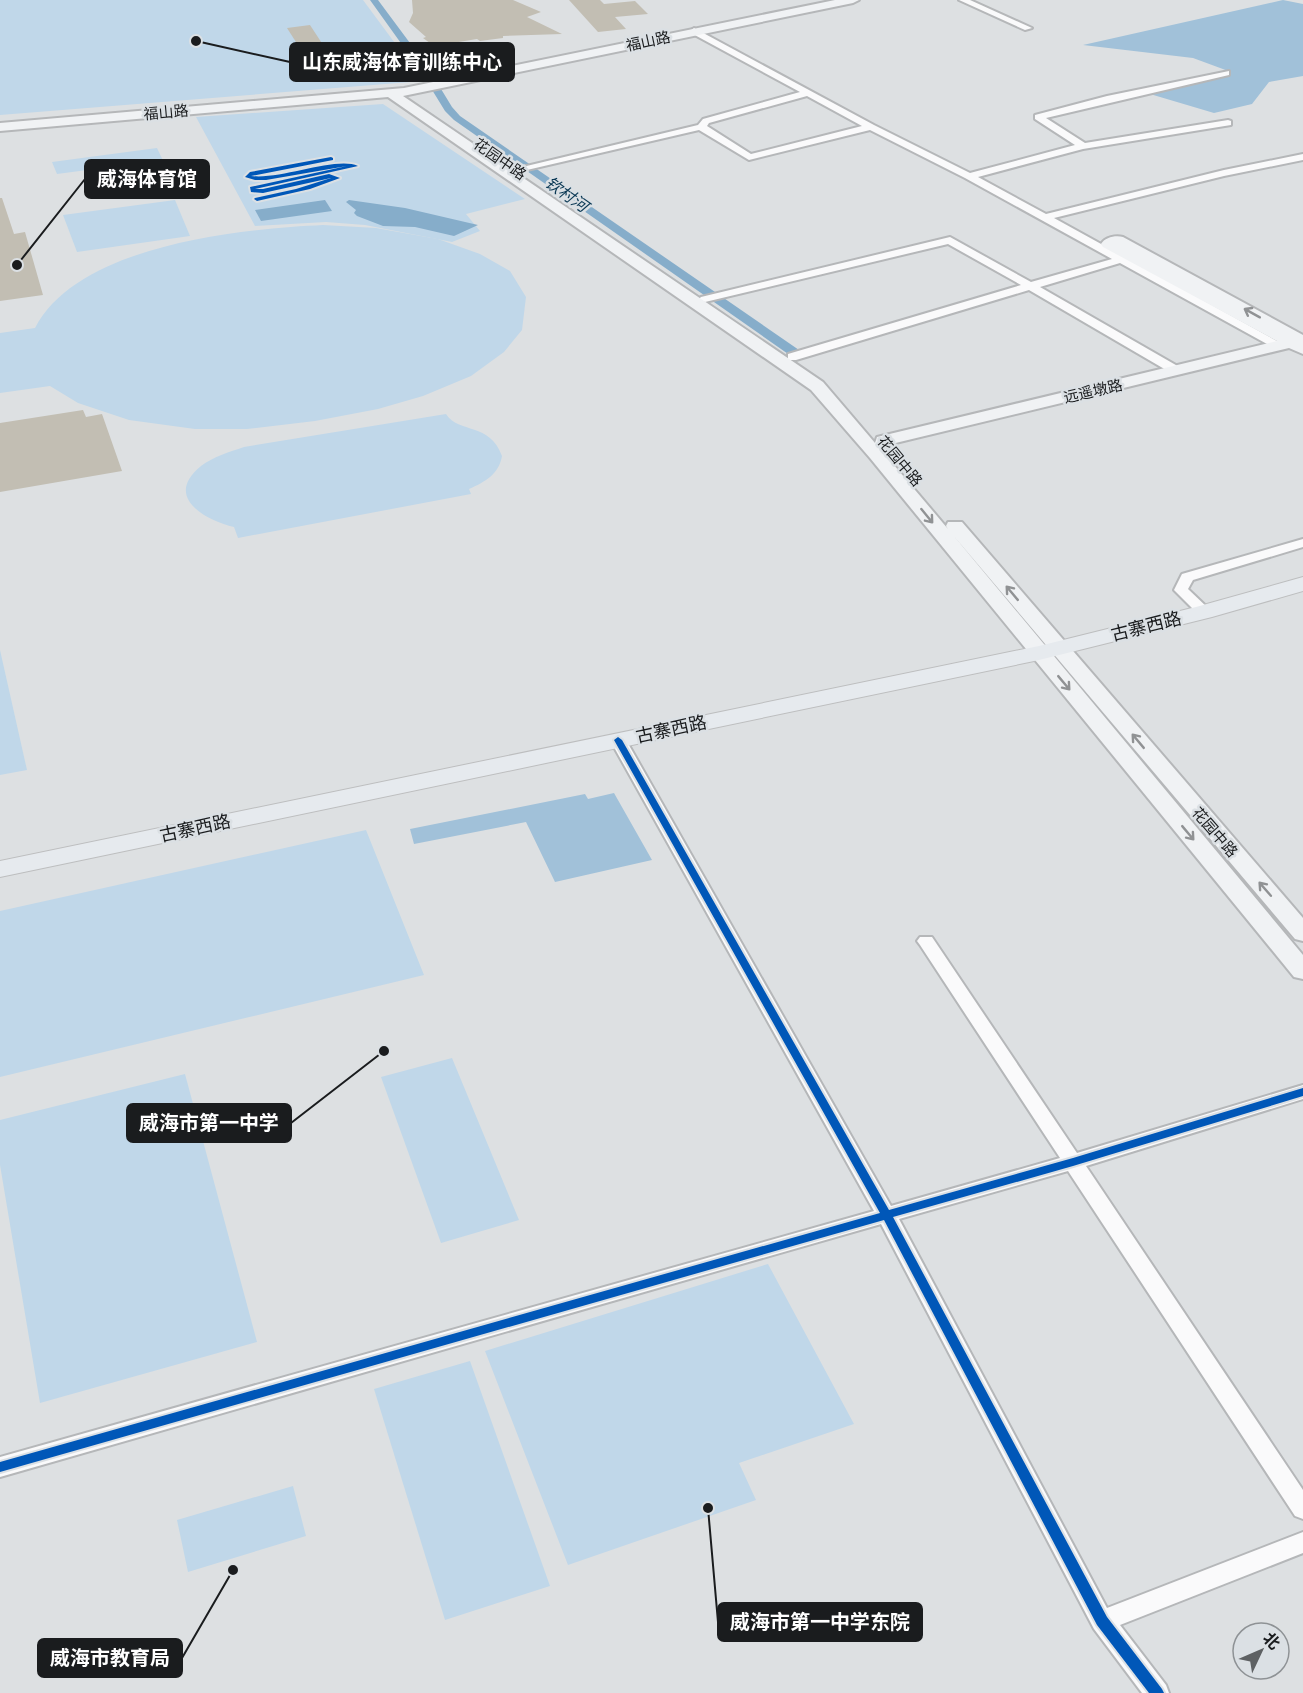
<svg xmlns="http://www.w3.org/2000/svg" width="1303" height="1693" viewBox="0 0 1303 1693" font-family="'Titillium Web','Noto Sans SC',sans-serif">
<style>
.green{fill:#c0d7e9}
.forest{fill:#a1c1d9}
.water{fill:#86adca}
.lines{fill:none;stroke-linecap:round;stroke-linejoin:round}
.canal{fill:#86adca;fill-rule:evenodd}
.building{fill:#c2beb3}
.street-casing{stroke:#b5b7b9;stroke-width:4}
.secondary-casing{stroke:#b5b7b9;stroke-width:4}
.primary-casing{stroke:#bdbebf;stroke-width:2}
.street{fill:#fafafb;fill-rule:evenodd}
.secondary{fill:#f0f2f4;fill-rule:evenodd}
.primary{fill:#e6eaee;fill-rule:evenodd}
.cycleway-casing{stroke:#dbe0e4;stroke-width:4}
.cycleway{fill:#0057b8;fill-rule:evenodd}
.oneway{stroke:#909294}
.labels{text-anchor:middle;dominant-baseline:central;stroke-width:5;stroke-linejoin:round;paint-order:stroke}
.far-street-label{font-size:15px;fill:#1a1c1e;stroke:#dbe0e4}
.far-water-label{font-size:16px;font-style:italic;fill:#093753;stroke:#dbe0e4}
.street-label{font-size:18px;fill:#1a1c1e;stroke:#dbe0e4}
.leader{fill:none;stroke:#1a1c1e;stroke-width:2}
.callout-dot{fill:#1a1c1e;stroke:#dbe0e4;stroke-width:2}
.callout{fill:#1a1c1e;stroke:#1a1c1e;stroke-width:2}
.callout-label{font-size:20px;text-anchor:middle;font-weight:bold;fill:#fff}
</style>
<rect width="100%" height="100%" fill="#dde0e2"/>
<g class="green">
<polygon points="0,0 363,0 423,81 0,115"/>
<polygon points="383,104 525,199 466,214 480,231 452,242 365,225 326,222 255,226 196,117"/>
<polygon points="157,148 177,190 123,197 110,167 57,174 52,162"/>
<polygon points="175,200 190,236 77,252 63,215"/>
<path d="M323,225L376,228L438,239L480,254L510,271L526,297L522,330L504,352L471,376L423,396L378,409L315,421L247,429H195L129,420L78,403L50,386L0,393V333L35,328C78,245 239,229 323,225Z"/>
<path d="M446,414C459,434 490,422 502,456C499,474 485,482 469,489L471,494L238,538L234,527C205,520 163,497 201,466C213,457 229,452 244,447Z"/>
<polygon points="0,650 27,770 0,775"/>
<polygon points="366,830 424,975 0,1077 0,911"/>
<polygon points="452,1058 519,1220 441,1243 381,1077"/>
<polygon points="185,1074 257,1342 40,1403 0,1165 0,1120"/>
<polygon points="768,1264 854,1424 739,1463 756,1500 568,1565 485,1351"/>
<polygon points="470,1361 550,1586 445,1620 374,1389"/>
<polygon points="293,1486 306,1536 188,1572 177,1520"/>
</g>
<g class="forest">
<polygon points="1283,0 1303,4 1303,76 1269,82 1252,104 1214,113 1150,94 1231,72 1193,58 1083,45"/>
<polygon points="614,793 652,860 555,882 526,822 414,844 410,829 585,794 588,799"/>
</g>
<g class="water">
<polygon points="325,200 332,211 261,221 255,210"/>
<polygon points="349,200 405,208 478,225 454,236 415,227 383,226 357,216 354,213 356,210 346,202"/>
</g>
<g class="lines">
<polygon class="canal" points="370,0 378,0 427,66 452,107 460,116 799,350 799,356 791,356 454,120 445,111 418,67"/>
</g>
<g class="building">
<polygon points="412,0 513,0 541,12 527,17 562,34 503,36 503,38 480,41 477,39 434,46 423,38 426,37 409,22 413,13"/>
<polygon points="569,0 600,0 604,4 635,1 648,14 615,17 626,29 598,32"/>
<polygon points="310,25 327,51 303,53 287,28"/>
<polygon points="0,198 2,198 14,234 25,232 43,295 0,301"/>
<polygon points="83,410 86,417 102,414 122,471 0,492 0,423"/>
</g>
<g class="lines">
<defs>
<g id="street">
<polygon points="959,0 970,0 1032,28 1025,30"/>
<path d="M694,28L874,125L970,173L1075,145L1035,119V115L1107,96L1229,71V75L1046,118L1085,143L1228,120L1231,121V125L1083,149L978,177L1046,214L1224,170L1303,154V160L1224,176L1054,218L1286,346L1284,349H1276L1120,263L1040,287L1181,368V374H1173L1029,290L796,360H788V354L1021,285L948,244L705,302L699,299L701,297L950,237L1031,282L1112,259L965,178L870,130L749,160L699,130L514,173V169L698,125L703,119L800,92L691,33L690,31ZM807,96L862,126L751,154L707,126L709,123Z"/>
<polygon points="1303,539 1303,547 1193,580 1188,589 1209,609 1211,612 1209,615 1199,615 1174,590 1182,574"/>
<polygon points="618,735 626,740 891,1206 1060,1158 920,945 917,941 920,937 932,937 1077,1153 1303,1085 1303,1099 1086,1166 1303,1490 1303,1519 1295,1516 1068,1171 899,1219 1107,1608 1303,1532 1303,1553 1120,1625 1166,1685 1169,1693 1142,1693 1094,1629 881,1224 0,1477 0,1457 874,1211 610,740"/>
</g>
<path id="secondary" d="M835,0H859L853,3L403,96L823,382L875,443L877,437L1277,341L1103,247L1101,244C1105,237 1116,235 1123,237L1303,335V354L1289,348L883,446L877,445L948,529L946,526L948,522H962L1303,918V941L1295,939L953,535L1303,955V979L1294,977L870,458L811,390L388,97L0,131V123L404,88Z"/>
<polygon id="primary" points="1303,577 1303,591 1212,617 1039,660 0,877 0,861 1039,646 1196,607"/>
</defs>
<use href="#street" class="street-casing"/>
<use href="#secondary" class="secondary-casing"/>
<use href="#primary" class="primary-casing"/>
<use href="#street" class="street"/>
<use href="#secondary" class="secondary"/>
<use href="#primary" class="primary"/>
<defs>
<g id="cycleway">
<path d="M331,157L333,158V160L251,176C281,180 336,156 358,166L255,189H263L329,174L340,178L310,189L257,201L254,199L255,198L296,189L331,178L263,193L251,192L250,187L347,166L266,180H255L245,177L250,172Z"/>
<polygon points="618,737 622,740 889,1210 1073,1158 1303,1088 1303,1096 1073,1166 893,1217 1107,1617 1162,1689 1164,1693 1149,1693 1097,1625 884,1220 0,1472 0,1462 880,1213 614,740"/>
</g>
</defs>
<use href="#cycleway" class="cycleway-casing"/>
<use href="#cycleway" class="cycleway"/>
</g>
<defs><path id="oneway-shaft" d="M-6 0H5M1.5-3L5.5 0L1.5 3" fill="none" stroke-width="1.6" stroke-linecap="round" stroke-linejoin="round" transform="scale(1.5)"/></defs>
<g class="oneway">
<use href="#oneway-shaft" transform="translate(1252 313) rotate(-151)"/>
<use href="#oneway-shaft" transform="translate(927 516) rotate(51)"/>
<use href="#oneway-shaft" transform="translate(1012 593) rotate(-130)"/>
<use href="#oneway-shaft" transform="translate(1064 683) rotate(50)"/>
<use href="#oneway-shaft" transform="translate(1138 741) rotate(-130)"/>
<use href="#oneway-shaft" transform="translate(1188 833) rotate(50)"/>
<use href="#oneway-shaft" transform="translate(1265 889) rotate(-131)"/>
</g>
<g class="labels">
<g class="far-street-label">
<text transform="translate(648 41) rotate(-12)">福山路</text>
<text transform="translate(166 112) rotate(-5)">福山路</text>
<text transform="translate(500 159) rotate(35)">花园中路</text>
<text transform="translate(1093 391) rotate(-13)">远遥墩路</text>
<text transform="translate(900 461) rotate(50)">花园中路</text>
<text transform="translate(1215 832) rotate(49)">花园中路</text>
</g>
<g class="far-water-label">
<text transform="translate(567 194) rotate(35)">钦村河</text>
</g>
<g class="street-label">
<text transform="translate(1146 626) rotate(-14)">古寨西路</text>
<text transform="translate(671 729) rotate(-12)">古寨西路</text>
<text transform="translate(195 828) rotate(-12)">古寨西路</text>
</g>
</g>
<path class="leader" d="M196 41L290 62M17 265L85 179M384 1051L291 1123M708 1508L718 1622M233 1570L182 1658"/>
<g class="callout-dot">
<circle cx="196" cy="41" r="6"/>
<circle cx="17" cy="265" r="6"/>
<circle cx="384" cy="1051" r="6"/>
<circle cx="708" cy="1508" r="6"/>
<circle cx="233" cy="1570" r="6"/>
</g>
<g class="callout">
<rect x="290" y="43" width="224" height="38" rx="6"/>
<rect x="85" y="160" width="124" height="38" rx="6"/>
<rect x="127" y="1104" width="164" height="38" rx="6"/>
<rect x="718" y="1603" width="204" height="38" rx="6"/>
<rect x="38" y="1639" width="144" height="38" rx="6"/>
</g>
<g class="callout-label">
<text x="402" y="69">山东威海体育训练中心</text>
<text x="147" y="186">威海体育馆</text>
<text x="209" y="1130">威海市第一中学</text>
<text x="820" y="1629">威海市第一中学东院</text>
<text x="110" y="1665">威海市教育局</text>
</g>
<g transform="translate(1261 1651) rotate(46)"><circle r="28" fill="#dbe0e4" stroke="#8e9295" stroke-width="1.5"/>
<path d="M0-4.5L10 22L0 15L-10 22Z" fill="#5e6163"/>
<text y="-9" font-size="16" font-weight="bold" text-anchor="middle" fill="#1a1c1e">北</text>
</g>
</svg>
